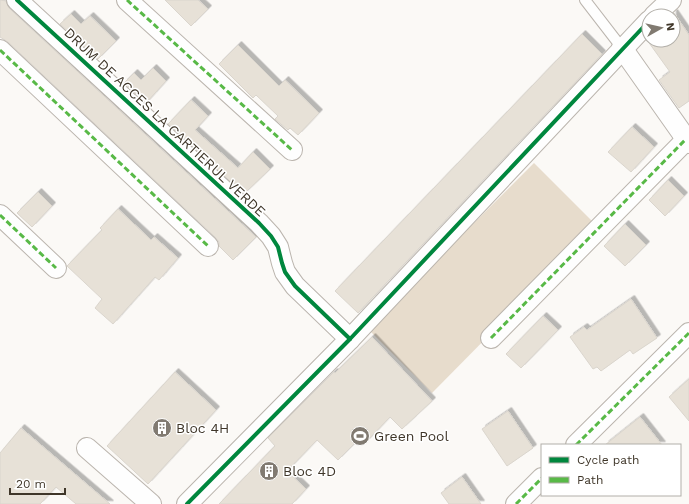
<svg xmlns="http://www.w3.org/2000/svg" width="689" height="504" viewBox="0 0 689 504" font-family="'Work Sans',sans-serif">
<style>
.green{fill:#e7dccc}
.building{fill:#e7e1d7;stroke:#dad5cd;filter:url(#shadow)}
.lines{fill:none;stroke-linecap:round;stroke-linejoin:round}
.service-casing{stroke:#bbb5ae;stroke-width:12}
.minor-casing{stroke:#bbb5ae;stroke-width:22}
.service{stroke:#fefefe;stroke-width:10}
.minor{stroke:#fefefe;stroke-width:20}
.quiet{stroke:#58b947;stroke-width:3;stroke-dasharray:6 3;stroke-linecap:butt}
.cycleway-casing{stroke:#fff;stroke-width:6}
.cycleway{stroke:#00873e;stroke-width:4}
.labels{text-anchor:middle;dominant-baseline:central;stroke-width:3;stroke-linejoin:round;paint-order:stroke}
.street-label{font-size:14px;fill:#3f3629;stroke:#fff}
.poi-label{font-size:14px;fill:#3f3629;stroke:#fff;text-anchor:start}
</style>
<defs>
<filter id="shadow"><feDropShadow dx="3.5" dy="-3.5" stdDeviation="0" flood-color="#0004"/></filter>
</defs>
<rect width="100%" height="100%" fill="#fbf9f6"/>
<polygon class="green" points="534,163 597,226 432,393 368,329"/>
<g class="building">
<polygon points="0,0 6,1 9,8 256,237 233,260 219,246 219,242 215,237 8,42 0,37"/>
<polygon points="165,0 198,0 208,9 191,26"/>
<polygon points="674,13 689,35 689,101 679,108 659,80 670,72 647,40 673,40 673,14"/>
<polygon points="71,14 81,24 90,16 116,41 98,59 60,24"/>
<polygon points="582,34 602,54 358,313 335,291"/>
<polygon points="238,45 279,86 285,80 319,113 298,135 290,128 288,130 275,119 278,116 256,95 253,98 219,64"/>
<polygon points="153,68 166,81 146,103 124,83 134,73 141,80"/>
<polygon points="191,100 208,116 195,130 238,168 253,152 270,169 244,194 168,124"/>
<polygon points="632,127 654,147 631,172 608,152"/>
<polygon points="668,180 684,196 665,216 649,200"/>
<polygon points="38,192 52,206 32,227 17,213"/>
<polygon points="118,209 151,240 154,237 178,258 159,280 155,277 113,324 95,308 102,299 67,266 102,230 100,228"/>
<polygon points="625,224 646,245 625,266 604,246"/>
<polygon points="631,299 657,338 633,354 630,350 601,371 597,367 593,369 570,337 584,327 587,330"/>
<polygon points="543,316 558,330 521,368 506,354"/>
<polygon points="372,337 432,401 402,429 390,417 366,442 361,437 338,460 317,440 287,471 306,489 292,504 219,504 275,446 268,438 334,372 335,373"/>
<polygon points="175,372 216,410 148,484 107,446"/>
<polygon points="689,379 689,421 669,397"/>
<polygon points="508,411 533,448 507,466 482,429"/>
<polygon points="640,417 662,445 605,445"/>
<polygon points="21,428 110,504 76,504 56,487 40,504 0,504 0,453"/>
<polygon points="462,477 481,504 449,504 441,493"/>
</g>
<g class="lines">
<defs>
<polyline id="service" points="585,0 622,48"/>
<g id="minor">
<polyline points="17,0 259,223 271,236 278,247 282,263 285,272 295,286 350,339"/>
<polyline points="127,0 292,150"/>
<polyline points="654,16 671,0"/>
<polyline points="622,48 689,143"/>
<polyline points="0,50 208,246"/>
<polyline points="0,215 56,268"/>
<polyline points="491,338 689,137"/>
<polyline points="576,445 689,333"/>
<polyline points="87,448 151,504"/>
<polyline points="187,504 350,339 649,21"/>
<polyline points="516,504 542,478"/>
</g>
</defs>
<use href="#service" class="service-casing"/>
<use href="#minor" class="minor-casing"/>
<use href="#service" class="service"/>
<use href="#minor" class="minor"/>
<g class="quiet">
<polyline points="127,0 292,150"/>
<polyline points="0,50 208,246"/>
<polyline points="0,215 56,268"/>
<polyline points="491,338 686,139"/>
<polyline points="576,445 689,333"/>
<polyline points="516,504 542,478"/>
</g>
<defs>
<g id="cycleway">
<polyline points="17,0 259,223 271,236 278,247 282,263 285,272 295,286 350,339"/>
<polyline points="187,504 350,339 649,21"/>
</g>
</defs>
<use href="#cycleway" class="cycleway-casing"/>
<use href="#cycleway" class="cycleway"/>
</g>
<defs>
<symbol id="building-disc" viewBox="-11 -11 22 22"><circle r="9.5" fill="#817a71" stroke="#fff"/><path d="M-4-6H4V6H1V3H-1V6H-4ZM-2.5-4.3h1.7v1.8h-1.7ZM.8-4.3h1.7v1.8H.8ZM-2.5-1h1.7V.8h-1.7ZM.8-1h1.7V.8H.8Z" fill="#fff"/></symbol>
<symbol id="stadium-disc" viewBox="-11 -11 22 22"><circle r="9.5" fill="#817a71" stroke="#fff"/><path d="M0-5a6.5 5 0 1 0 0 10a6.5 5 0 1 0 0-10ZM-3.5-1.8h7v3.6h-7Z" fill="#fff"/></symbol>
</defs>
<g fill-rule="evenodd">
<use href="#building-disc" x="151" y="417" width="22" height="22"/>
<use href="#stadium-disc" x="349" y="425" width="22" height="22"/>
<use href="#building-disc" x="258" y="460" width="22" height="22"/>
</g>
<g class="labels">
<g class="street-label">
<text transform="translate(165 122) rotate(43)">DRUM DE ACCES LA CARTIERUL VERDE</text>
</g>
<g class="poi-label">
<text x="176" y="428">Bloc 4H</text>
<text x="374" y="436">Green Pool</text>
<text x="283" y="471">Bloc 4D</text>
</g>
</g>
<rect x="541" y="444" width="140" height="52" fill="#ffffff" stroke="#b2afa9"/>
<rect x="549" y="457" width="20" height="6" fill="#00873e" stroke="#b2afa9"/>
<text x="577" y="464" font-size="12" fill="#3f3629">Cycle path</text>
<rect x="549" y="477" width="20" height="6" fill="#58b947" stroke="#b2afa9"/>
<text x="577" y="484" font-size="12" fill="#3f3629">Path</text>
<g transform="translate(661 28) rotate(82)"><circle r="19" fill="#ffffff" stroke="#b2afa9"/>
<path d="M0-3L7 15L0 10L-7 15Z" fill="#817a71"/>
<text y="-6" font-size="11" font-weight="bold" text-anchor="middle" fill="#3f3629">N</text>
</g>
<path d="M10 488v6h55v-6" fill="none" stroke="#3f3629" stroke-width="2"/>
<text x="16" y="488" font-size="12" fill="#3f3629" stroke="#ffffff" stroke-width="3" paint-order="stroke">20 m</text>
</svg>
